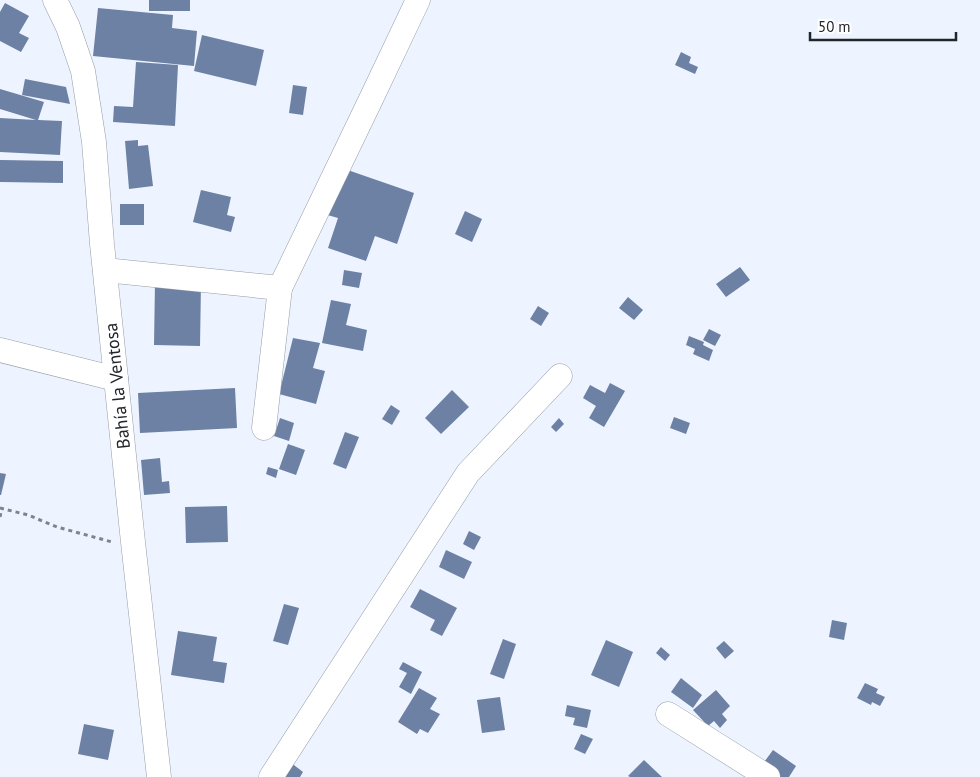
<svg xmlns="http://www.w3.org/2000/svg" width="980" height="777" viewBox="0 0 980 777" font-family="'PT Sans',sans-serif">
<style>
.building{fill:#6c81a4}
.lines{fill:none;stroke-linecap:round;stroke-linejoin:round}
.minor-casing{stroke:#979da7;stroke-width:25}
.path{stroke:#7f848b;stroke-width:3;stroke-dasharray:4 4;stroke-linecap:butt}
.minor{stroke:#fff;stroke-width:24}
.labels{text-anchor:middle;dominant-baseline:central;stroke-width:5;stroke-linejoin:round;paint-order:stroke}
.street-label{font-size:18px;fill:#222529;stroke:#fff}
</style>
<rect width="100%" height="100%" fill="#edf4ff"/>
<g class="building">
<rect x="149" y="0" width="41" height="11"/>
<polygon points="5,3 29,16 19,33 29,38 21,52 0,41 0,12"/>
<polygon points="98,8 173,15 172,28 197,31 194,66 93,56"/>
<polygon points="202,35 264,50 256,86 194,71"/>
<polygon points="681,52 691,57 689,63 698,67 695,74 675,65"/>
<polygon points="136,62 178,65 175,126 113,122 114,106 133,107"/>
<polygon points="25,79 66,87 70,104 22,95"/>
<polygon points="293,85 307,87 303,115 289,113"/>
<polygon points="0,89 44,102 38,120 62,121 60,155 0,152 0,118 36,120 0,109"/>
<polygon points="138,140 138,146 148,145 153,186 129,189 125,141"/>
<polygon points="0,160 63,161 63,183 0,182"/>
<polygon points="339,167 414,193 397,244 375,236 366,261 328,248 338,218 324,214"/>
<polygon points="201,190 231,197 227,215 235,217 231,232 193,222"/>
<rect x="120" y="204" width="24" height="21"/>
<polygon points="465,211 482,219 472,242 455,234"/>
<polygon points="740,267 750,280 726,297 716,284"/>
<polygon points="344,270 362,273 359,288 342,285"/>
<polygon points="155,282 201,283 200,346 154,345"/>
<polygon points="628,297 643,310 634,320 619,308"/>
<polygon points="331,300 351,304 346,325 367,330 363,351 322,343"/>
<polygon points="538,306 549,313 541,326 530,319"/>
<polygon points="709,329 721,335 715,346 703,340"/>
<polygon points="689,336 704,342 703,345 713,350 709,361 693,354 695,349 686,345"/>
<polygon points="293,338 320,343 313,368 325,371 316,404 279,394"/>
<polygon points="610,383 625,391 604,427 589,418 596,406 583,398 590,385 605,393"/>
<polygon points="235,388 237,428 140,433 138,393"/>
<polygon points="452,390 469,407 441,434 425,418"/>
<polygon points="391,405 400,411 392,425 382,419"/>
<polygon points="674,417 690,423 686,434 670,428"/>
<polygon points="280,418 294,423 289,441 274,436"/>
<polygon points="559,418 564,424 556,432 551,427"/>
<polygon points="345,432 359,437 346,469 333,464"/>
<polygon points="288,444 305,450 296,475 279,469"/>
<polygon points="160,458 162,482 169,481 170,493 144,495 141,460"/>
<polygon points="268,467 278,470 276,478 266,474"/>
<polygon points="0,473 6,474 1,495 0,495"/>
<polygon points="227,506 228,542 186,543 185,507"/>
<polygon points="469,531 481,537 474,550 463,544"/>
<polygon points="446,550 472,562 464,579 439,567"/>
<polygon points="420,589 457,608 442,636 430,630 435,620 410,607"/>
<polygon points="284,604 299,608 288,645 273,641"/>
<polygon points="832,620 847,623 844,640 829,637"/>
<polygon points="178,631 217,637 213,661 227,663 224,683 171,675"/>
<polygon points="503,639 516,644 504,679 490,674"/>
<polygon points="606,640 633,652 619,687 591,675"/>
<polygon points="724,641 734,651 725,659 716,648"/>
<polygon points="661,647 670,655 665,661 656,653"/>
<polygon points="403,662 422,672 411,694 399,687 407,673 399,669"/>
<polygon points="681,678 702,695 693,708 671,692"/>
<polygon points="865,683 878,689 876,693 885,697 880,706 872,702 871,705 857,698"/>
<polygon points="419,688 437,698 430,709 440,714 428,733 420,729 417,734 398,722"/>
<polygon points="716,690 730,706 722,714 727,720 720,728 714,721 708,726 693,710"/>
<polygon points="500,697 505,730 482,733 477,700"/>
<polygon points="567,705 591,710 587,728 573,725 575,718 565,716"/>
<polygon points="84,724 114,730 108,760 78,754"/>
<polygon points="581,734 593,739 585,754 574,749"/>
<polygon points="773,750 796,766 789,777 771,777 759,769"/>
<polygon points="644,760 662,777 630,777 628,776"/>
<polygon points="290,762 303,772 300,777 279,777"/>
</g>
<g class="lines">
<defs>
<g id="minor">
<polyline points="55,0 68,27 83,71 94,142 102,244 133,542 159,777"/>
<polyline points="105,270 280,288 372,97 418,0"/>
<polyline points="0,350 116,379"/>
<polyline points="264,428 280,288"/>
<polyline points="668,714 768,777"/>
<polyline points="271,777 468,473 560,376"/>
</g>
</defs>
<use href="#minor" class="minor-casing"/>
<g class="path">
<polyline points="0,508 28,515 57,527 112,542"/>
<polyline points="0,517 2,508"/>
</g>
<use href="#minor" class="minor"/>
</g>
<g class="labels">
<g class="street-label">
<text transform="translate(117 386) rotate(-96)">Bahía la Ventosa</text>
</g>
</g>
<path d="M810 32v8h146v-8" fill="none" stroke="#222529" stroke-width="2.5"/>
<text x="818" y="32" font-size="15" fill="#222529" stroke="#ffffff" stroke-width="4" paint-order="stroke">50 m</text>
</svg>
